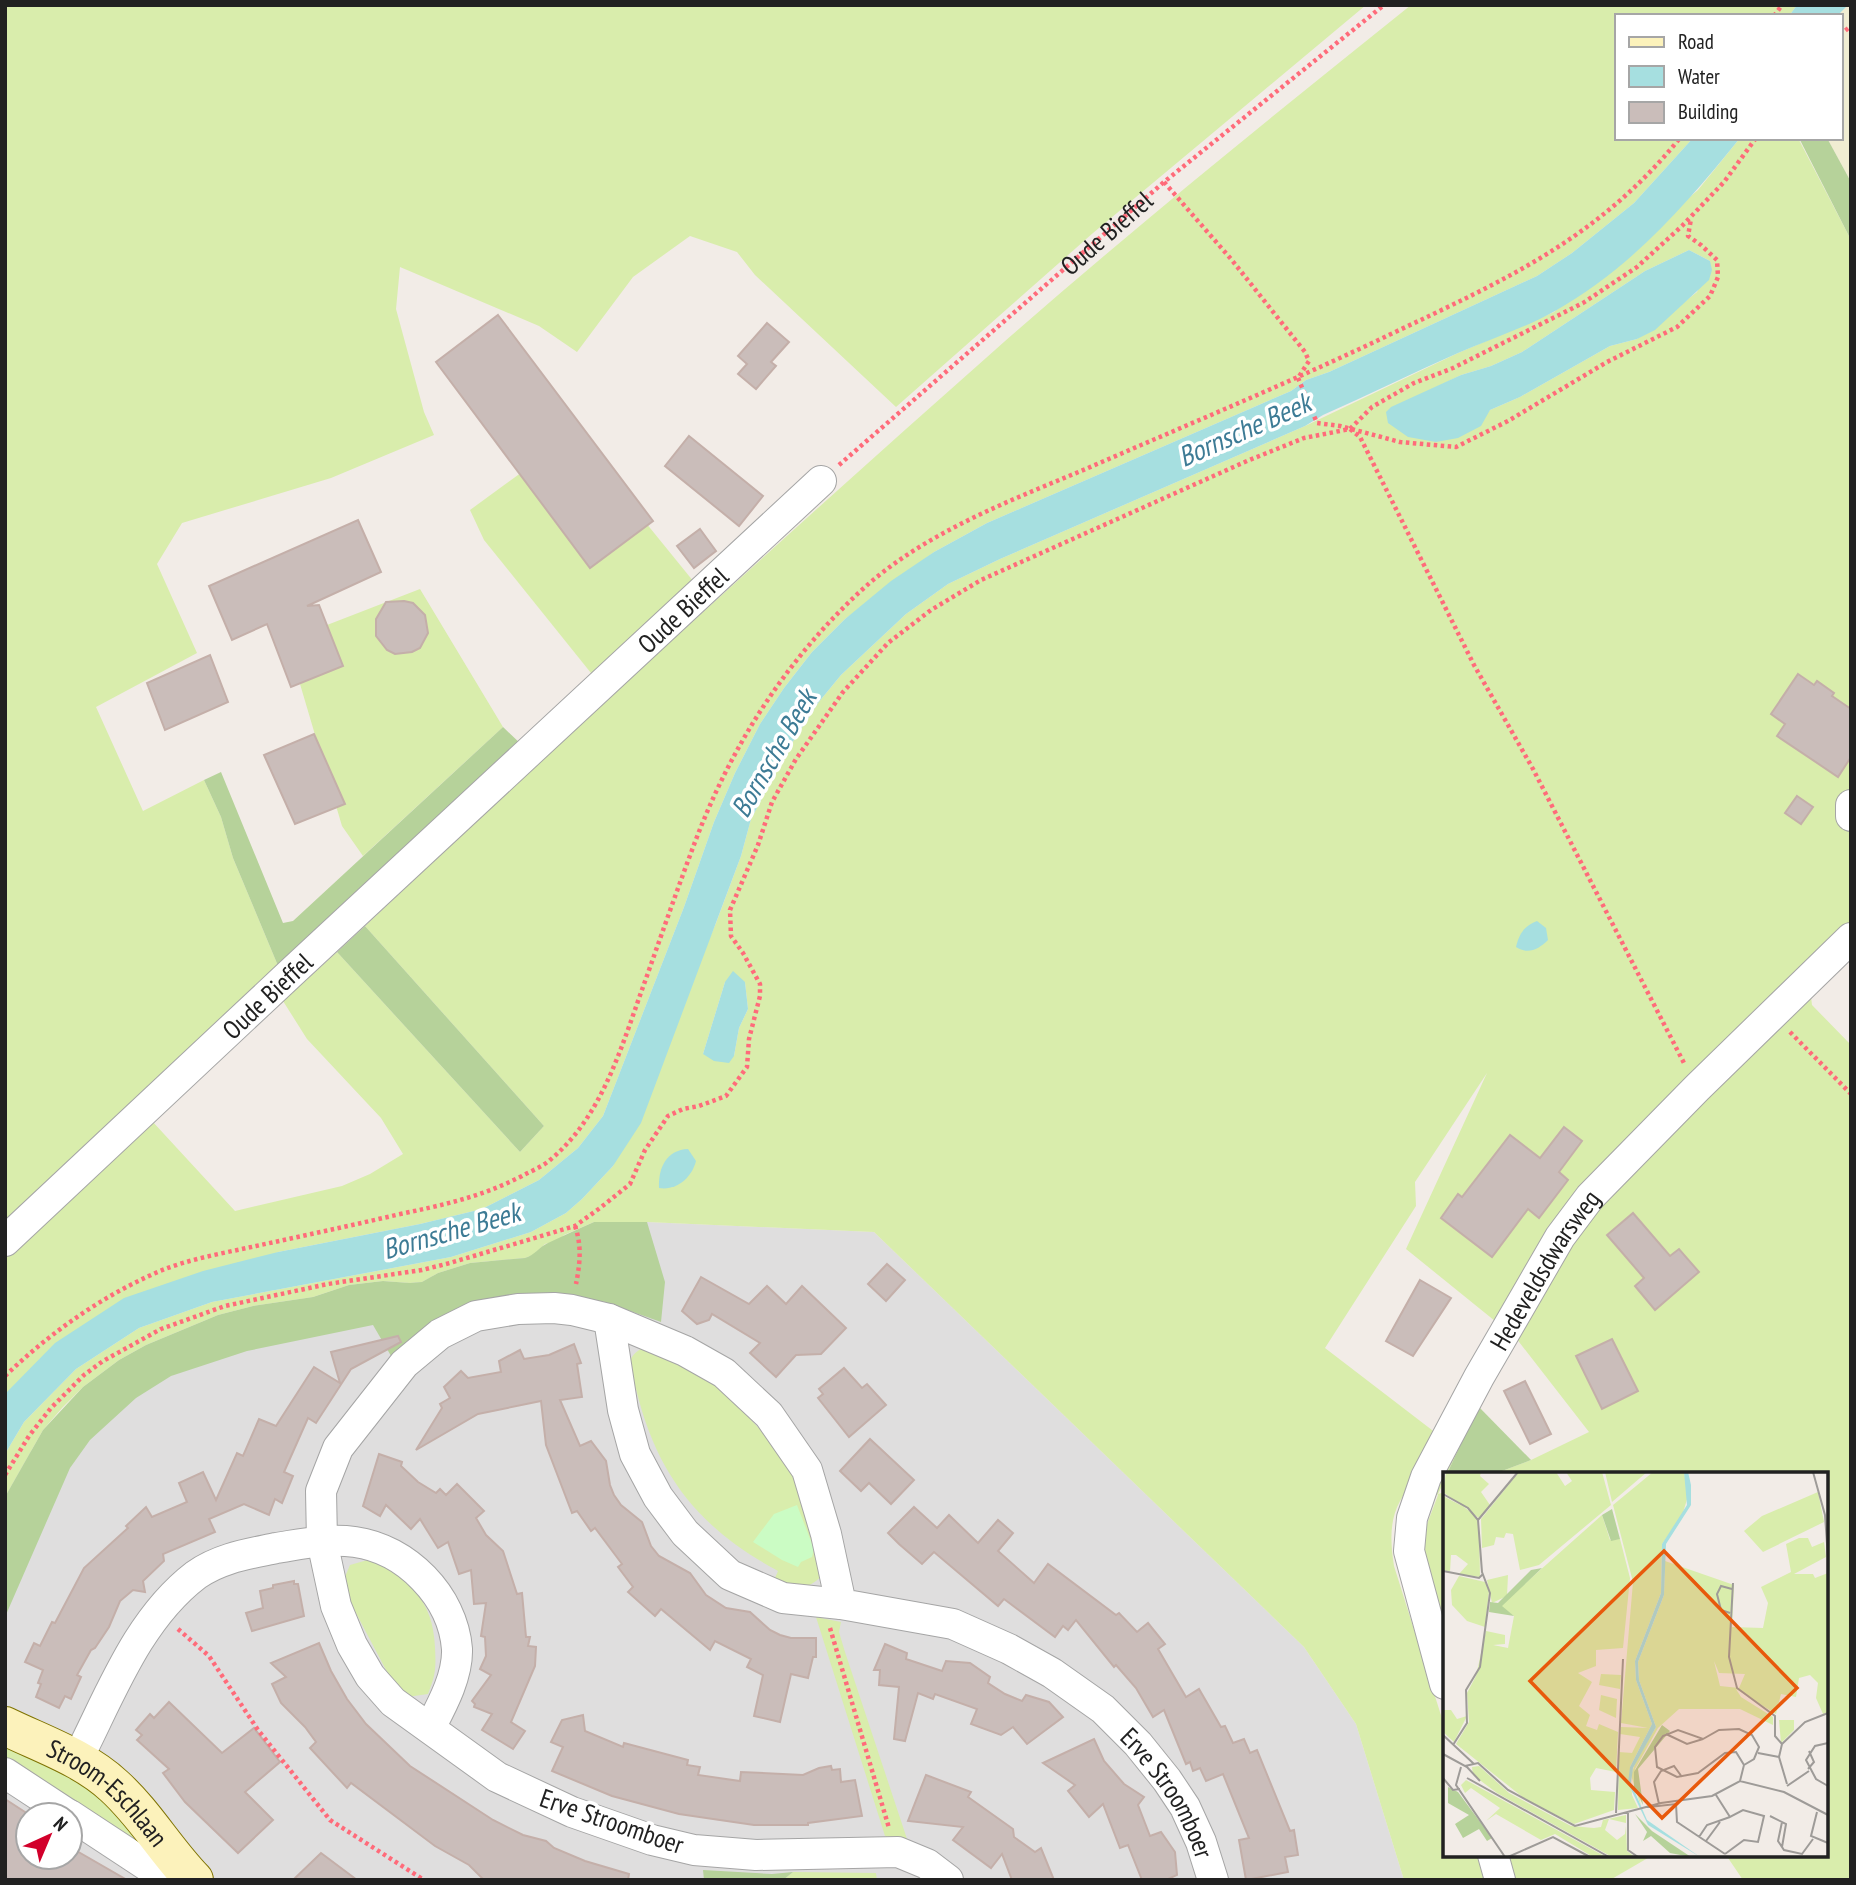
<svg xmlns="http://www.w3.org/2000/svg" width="1856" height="1885" viewBox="0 0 1856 1885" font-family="'PT Sans Narrow',sans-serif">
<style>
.residential{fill:#dfdede;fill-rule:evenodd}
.farmland{fill:#f0edd2}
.grass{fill:#d9edac;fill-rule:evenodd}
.forest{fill:#b6d29a}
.park{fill:#cbfcc4}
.water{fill:#a6dfe0}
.building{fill:#cabdba;stroke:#c4afa9;stroke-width:2}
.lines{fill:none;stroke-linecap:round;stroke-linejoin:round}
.street-casing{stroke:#a5a5a5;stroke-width:32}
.secondary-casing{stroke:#7f7300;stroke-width:40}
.path{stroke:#ff6b7a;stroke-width:4.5;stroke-dasharray:3.5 3.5;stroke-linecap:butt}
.street{stroke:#fff;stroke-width:30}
.secondary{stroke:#fcf2bb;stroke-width:38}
.labels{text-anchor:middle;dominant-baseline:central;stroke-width:7;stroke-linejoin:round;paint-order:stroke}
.street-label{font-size:26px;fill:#212121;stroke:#fff}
.water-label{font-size:28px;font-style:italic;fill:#3d7b95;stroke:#fff}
.inset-road{fill:none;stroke:#9e9b98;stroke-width:2}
.view{fill:#e8590c;fill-opacity:0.15;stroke:#e8590c;stroke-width:3.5}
.inset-edge{fill:none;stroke:#212121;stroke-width:3.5}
</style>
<rect width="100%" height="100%" fill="#f2ece7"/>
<path class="residential" d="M647,1222L874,1232L1304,1647L1356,1724L1404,1880H5V1465L274,1316ZM28,1815H70V1857H28Z"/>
<polygon class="farmland" points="1848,5 1851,5 1851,182 1827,138 1840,138 1840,16 1837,16"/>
<g class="grass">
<polygon points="5,5 1366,5 1093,233 896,407 755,275 737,252 690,236 633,277 577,352 539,326 400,267 396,309 424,412 434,435 331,478 182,523 157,564 197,653 96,707 143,811 204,780 221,817 233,858 281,973 5,1227"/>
<path d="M1411,5H1797L1789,16H1616V138H1693L1634,203L1572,253L1537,276L1329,372L1306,380L1291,391L987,523L934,552L845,619L812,652L784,688L760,724L735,773L714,822L684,907L603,1116L578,1148L539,1180L482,1209L420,1224L278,1252L5,1394V1255L152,1121L235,1211L342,1186L370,1174L403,1154L381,1118L307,1039L283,1001L337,952L520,1152L544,1126L365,926C572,731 782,538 995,350C1130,231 1270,118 1411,5Z"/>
<path d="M1740,138H1798L1851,240V957L1811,997L1812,1005L1851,1045V1880H1743L1726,1855H1826V1474H1494L1531,1460L1589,1432L1516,1338L1406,1249L1487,1073L1415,1182L1416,1206L1325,1348L1458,1450L1447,1474H1445V1480L1438,1494L1445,1492V1648L1421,1540L1438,1495L1419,1476C1391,1505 1388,1527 1394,1566L1445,1728V1855H1477L1484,1880H1404L1356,1724L1304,1647L874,1232L647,1222H594L564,1235L560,1240L545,1244L533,1255L525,1258L470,1263L438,1273L422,1282L410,1283L383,1281L349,1285L313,1297L253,1306L218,1315L146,1345L119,1360L83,1387L62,1408L43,1430L5,1497V1454L24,1422L76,1369L139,1328L212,1302L451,1257L531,1232L566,1213L582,1199L613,1166L716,923L741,856L751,819L788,749L818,703L841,675L906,614L948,584L1000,559L1305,426L1458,353L1554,312L1698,190ZM1689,250L1710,261L1697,292L1637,339L1610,346L1520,397L1490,410L1485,415L1410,400L1461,375L1491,366L1522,352L1645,271ZM725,982H745L748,1009L739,1028L734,1056L703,1054Z"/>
<polygon points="562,443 620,491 698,587 595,678 484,540 470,510"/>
<polygon points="420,589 503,727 363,856 342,826 300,684 336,663 327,625"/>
<path d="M649,1346L723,1389L775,1446L790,1468L813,1515L824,1574C804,1593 798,1588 775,1578L778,1571C700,1529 657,1476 636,1389L627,1384C627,1365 629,1351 649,1346Z"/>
<path d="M371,1559C410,1581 433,1600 435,1647C436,1668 436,1674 428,1694L407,1697L395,1687L348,1598L344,1579L350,1565Z"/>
<polygon points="816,1617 841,1622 839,1632 845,1652 908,1842 885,1836"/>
<polygon points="5,1735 71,1767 161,1860 5,1762"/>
<polygon points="1506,1855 1653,1855 1610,1880 1513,1880"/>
<polygon points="793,1872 876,1873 877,1880 783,1880"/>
</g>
<g class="forest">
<polygon points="1799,138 1827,138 1851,182 1851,240"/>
<polygon points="503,727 523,746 281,973 233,858 221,817 204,780 221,772 283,923 293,921"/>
<polygon points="365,926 544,1126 520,1152 337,952"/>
<path d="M594,1222H647L665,1282L661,1322L605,1302L566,1296L394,1361L373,1325L247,1351L171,1376L136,1398L90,1440L70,1468L5,1617V1497L43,1430L83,1387L119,1360L146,1345L218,1315L253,1306L313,1297L349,1285L383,1281L410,1283L422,1282L438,1273L470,1263L525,1258C535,1255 539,1247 548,1243C563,1236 578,1229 594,1222Z"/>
<polygon points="1478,1406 1531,1460 1494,1474 1447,1474"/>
<polygon points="703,1870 772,1874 793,1872 783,1880 704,1880"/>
</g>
<polygon class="park" points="797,1505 814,1549 812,1557 801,1562 798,1567 782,1560 753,1542 774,1514"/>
<g class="water">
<polygon points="1797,5 1848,5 1837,16 1789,16"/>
<path d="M1693,138H1740C1687,204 1630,269 1555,311C1525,328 1490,339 1458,353C1413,373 1368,395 1323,415L1305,426L1000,559L948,584L906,614L841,675L818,703L788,749L751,819L741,856L641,1123L613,1166L582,1199L566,1213L531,1232L451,1257L212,1302L139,1328L76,1369L24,1422L5,1454V1394L55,1343L124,1298L203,1271L278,1252L420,1224L482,1209L539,1180L578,1148L603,1116L684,907L714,822L735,773L760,724L784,688L812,652L845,619L891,581L934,552L987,523L1291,391L1306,380L1329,372L1537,276L1572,253L1634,203Z"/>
<polygon points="1689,250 1710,261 1712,270 1709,280 1655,330 1637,339 1610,346 1520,397 1490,410 1481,426 1458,438 1436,442 1408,437 1388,423 1386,412 1391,407 1461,375 1491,366 1522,352 1645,271"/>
<path d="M1537,921L1546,928L1548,940C1539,949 1528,955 1516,947C1519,934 1524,926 1537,921Z"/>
<polygon points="733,971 745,982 748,1009 739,1028 734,1056 729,1063 714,1061 703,1054 725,982"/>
<path d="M688,1149L696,1161C692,1177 677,1191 659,1188C658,1167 667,1150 688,1149Z"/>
</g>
<g class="building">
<polygon points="498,315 653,521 590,568 436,362"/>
<polygon points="767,323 789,342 771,362 776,366 756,389 738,374 747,364 738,356"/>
<polygon points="689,436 763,496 739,526 665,466"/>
<polygon points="358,520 381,572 307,606 319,605 343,666 291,687 267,624 232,640 209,586"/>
<polygon points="700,529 716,551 694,568 677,546"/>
<polygon points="404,601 413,603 425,615 428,633 420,648 412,652 395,654 387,650 376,636 376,619 386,602"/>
<polygon points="210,655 228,702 165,730 147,683"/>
<polygon points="1798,674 1814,685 1817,681 1834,693 1832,696 1851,709 1851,757 1838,777 1777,736 1785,724 1771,714"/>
<polygon points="314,734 345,804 295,824 264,755"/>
<polygon points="1797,796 1813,807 1801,824 1785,813"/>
<polygon points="1564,1127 1582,1141 1559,1172 1568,1180 1539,1218 1528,1209 1492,1257 1441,1218 1458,1194 1462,1197 1510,1135 1540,1158"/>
<polygon points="1633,1213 1670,1256 1679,1249 1699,1272 1655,1310 1635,1286 1644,1278 1607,1235"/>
<polygon points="887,1264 905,1280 886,1301 868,1284"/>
<polygon points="701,1277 749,1304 767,1286 786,1304 802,1286 846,1328 821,1354 796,1355 776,1377 750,1353 760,1343 712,1314 709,1320 697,1324 682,1311"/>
<polygon points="1420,1280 1451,1298 1413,1356 1386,1341"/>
<polygon points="398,1336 401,1342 351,1369 316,1423 308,1418 284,1472 293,1476 282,1503 275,1499 269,1515 244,1504 209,1519 215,1532 163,1554 164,1561 143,1581 145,1592 133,1590 120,1601 109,1627 95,1648 91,1650 77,1675 81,1677 71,1699 65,1696 59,1708 36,1697 41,1684 38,1683 43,1670 25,1662 34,1643 40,1646 52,1622 55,1623 84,1568 128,1528 126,1526 146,1507 152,1517 187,1502 179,1483 203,1472 216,1500 237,1453 243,1456 259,1419 276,1426 314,1367 340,1383 331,1352"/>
<polygon points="1612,1339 1638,1391 1602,1409 1576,1356"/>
<polygon points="574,1344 581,1363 577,1364 582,1397 560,1400 580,1446 591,1441 606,1461 610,1485 614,1495 621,1505 642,1522 651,1546 659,1556 690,1573 706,1595 726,1608 750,1612 770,1630 780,1635 791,1638 816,1638 816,1657 813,1657 808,1678 791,1674 780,1722 754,1716 763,1675 747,1667 751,1659 715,1641 710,1650 661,1609 655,1616 628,1592 633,1587 618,1567 622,1564 595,1528 591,1531 577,1511 572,1513 546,1445 541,1401 478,1414 416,1450 442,1408 440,1404 450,1398 444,1387 461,1371 468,1378 501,1372 499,1361 520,1350 524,1359 549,1355"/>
<polygon points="844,1368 862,1388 867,1384 886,1405 849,1437 818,1398 823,1394 819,1389"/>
<polygon points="1525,1381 1551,1434 1530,1444 1504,1391"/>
<polygon points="870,1439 914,1480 891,1504 869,1483 861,1491 840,1471"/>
<polygon points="379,1454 402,1462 401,1466 418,1482 436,1493 440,1489 446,1495 457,1484 484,1511 476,1518 486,1535 503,1551 517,1594 522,1593 526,1637 530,1637 528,1646 536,1647 535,1666 511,1722 525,1731 513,1749 482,1730 492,1714 474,1707 475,1704 472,1701 491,1675 480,1669 486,1656 485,1637 481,1636 486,1603 474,1604 471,1570 459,1574 448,1542 438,1548 420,1519 411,1529 386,1505 380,1516 363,1506"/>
<polygon points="914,1507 937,1528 949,1515 978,1543 998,1520 1013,1533 998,1551 1034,1583 1048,1564 1116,1615 1119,1613 1137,1632 1148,1623 1165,1644 1158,1649 1186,1697 1199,1689 1221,1727 1225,1726 1233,1743 1244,1739 1250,1753 1257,1750 1290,1831 1294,1830 1298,1855 1285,1857 1288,1872 1246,1880 1239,1840 1249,1838 1223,1774 1206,1781 1200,1768 1193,1771 1190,1762 1186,1764 1164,1710 1153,1717 1136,1688 1116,1665 1114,1667 1076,1620 1068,1630 1063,1626 1055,1637 1004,1599 998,1606 934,1552 922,1564 899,1544 888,1533"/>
<polygon points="294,1581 294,1584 298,1584 304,1616 252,1631 246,1613 263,1608 260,1591 273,1588 273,1585"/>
<polygon points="319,1643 331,1671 347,1699 366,1724 410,1766 493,1820 523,1835 546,1841 554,1848 585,1861 629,1874 628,1880 484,1880 469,1865 435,1846 351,1783 347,1788 310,1748 316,1742 305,1727 281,1703 272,1684 286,1677 271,1663"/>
<polygon points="885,1644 907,1653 906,1659 942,1671 946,1661 970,1663 990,1677 988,1683 1005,1694 1022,1701 1026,1695 1049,1702 1063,1717 1027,1744 1013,1727 1001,1735 971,1724 977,1709 935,1694 933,1699 918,1693 905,1741 894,1739 899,1687 879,1685 880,1670 874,1670"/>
<polygon points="169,1702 222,1753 254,1728 280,1762 245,1792 273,1820 238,1853 185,1802 163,1773 169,1769 137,1740 142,1735 136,1730 150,1714 154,1718"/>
<polygon points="583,1715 585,1731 623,1747 624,1743 688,1760 687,1765 700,1767 698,1775 740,1781 741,1772 803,1775 819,1768 831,1766 832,1770 840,1769 841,1782 855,1780 862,1816 808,1823 808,1825 754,1825 679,1814 612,1796 552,1771 563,1747 551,1742 562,1720"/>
<polygon points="1094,1739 1104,1761 1124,1784 1144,1797 1138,1805 1150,1836 1161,1832 1175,1852 1177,1875 1166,1880 1142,1880 1128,1845 1120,1848 1103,1804 1089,1817 1068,1791 1075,1785 1043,1763"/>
<polygon points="926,1775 971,1792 968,1797 1013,1829 1014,1837 1035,1852 1041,1848 1054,1880 1012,1880 1002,1854 991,1868 953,1840 963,1827 908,1821"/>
<polygon points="5,1799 28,1814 28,1857 70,1857 75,1850 127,1880 5,1880"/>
<polygon points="321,1853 357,1880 293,1880"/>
</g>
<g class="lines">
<defs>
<g id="street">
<polyline points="1851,805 1851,816"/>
<path id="s2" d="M5,1241L293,971L821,481"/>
<polyline points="609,1319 623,1410 635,1454 658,1497 685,1533 730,1575 783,1598 841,1604"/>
<path id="s3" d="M1445,1684L1409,1551L1412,1518L1426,1477L1479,1377L1560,1237L1590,1197L1697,1088L1851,938"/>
<path d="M77,1760C110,1696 137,1620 196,1575C220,1558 248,1554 276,1548C302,1544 328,1538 355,1542C406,1549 453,1596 457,1649C458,1676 442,1705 430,1728"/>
<polyline points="5,1773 69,1815"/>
<polyline points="70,1815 149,1867 180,1880"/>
<polyline points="1493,1855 1500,1880"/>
<path id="s4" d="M948,1880L927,1864L898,1852L756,1855L694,1850L652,1840L572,1812L497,1777L393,1702L370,1676L352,1645L336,1606L322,1541L321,1491L338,1448L404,1364L440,1334L476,1316L518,1309L554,1308L572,1310L609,1319L685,1351L724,1373L769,1415L807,1470L826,1534L841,1604L953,1624L1009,1649L1052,1673L1103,1709L1138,1744L1167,1780L1185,1807L1201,1842L1213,1880"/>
</g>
<g id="secondary">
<path id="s5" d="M5,1726C42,1744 84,1758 114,1786C145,1814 165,1850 194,1880"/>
</g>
</defs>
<use href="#street" class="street-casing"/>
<use href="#secondary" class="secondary-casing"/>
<g class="path">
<polyline points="1774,16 1782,5"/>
<polyline points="1840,35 1851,26"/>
<polyline points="1164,182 1231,259 1305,352 1309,361 1298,378"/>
<polyline points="1298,378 1317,423 1340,426 1400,442 1456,447 1508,421 1607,362 1677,327 1710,296 1718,277 1717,260 1701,245 1688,236 1691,219"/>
<polyline points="1350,429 1360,437 1474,665 1533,769 1685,1065"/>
<path id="s1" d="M839,465L1164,182L1384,5"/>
<polyline points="1790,1032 1851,1094"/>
<path d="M575,1226C582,1246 580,1264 576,1284"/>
<path d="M5,1376C51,1332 102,1296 160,1271C189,1259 224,1253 256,1246C302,1236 349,1226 396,1215C442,1205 479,1198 522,1176C531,1171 542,1167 550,1160C602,1117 621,1048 643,987C660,939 677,890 695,842C732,744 788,657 865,587C928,531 1012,500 1088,468C1189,424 1291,382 1391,334C1505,280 1598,239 1680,138"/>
<polyline points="5,1475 29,1436 51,1408 84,1375 103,1361 161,1329 225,1306 328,1284 422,1270 450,1263 575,1226 600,1208 630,1184 645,1150 668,1116 683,1109 699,1106 726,1096 747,1067 749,1039 760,996 760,984 743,953 731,936 730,910 758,845 772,802 796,759 843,692 888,643 931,610 981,580 1247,461 1304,438 1350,429 1372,407 1414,383 1453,368 1583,303 1637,267 1682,226 1724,182 1756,138"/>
<polyline points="830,1628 889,1828"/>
<polyline points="178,1629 209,1656 258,1730 330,1820 424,1880"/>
</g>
<use href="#street" class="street"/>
<use href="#secondary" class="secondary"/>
</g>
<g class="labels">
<g class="street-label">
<text stroke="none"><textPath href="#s1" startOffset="354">Oude Bieffel</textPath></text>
<text stroke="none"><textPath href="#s2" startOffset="926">Oude Bieffel</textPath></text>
<text stroke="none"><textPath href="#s2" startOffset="359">Oude Bieffel</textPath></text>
<text stroke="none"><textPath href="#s3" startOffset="453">Hedeveldsdwarsweg</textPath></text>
<text stroke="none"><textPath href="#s4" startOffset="1993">Erve Stroomboer</textPath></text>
<text stroke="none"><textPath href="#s5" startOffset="124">Stroom-Eschlaan</textPath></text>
<text transform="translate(612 1821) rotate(19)">Erve Stroomboer</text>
</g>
<g class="water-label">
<text transform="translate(1244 429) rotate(-24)">Bornsche Beek</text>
<text transform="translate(773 753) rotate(-60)">Bornsche Beek</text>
<text transform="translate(451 1230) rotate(-16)">Bornsche Beek</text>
</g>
</g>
<g transform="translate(1443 1472)">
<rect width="385" height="385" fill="#f2ece7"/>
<path d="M3,0H38L37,4L46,12L38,20L47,33L36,46L0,20ZM76,0H113L122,14L129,9L123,0H159L168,33L96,93L77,98L70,62L63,61L61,66L53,65L51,73L39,76L38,47ZM162,0H204L169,30ZM210,0H241L245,24L239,44L219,72L218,121L192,189L193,208L209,252L187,295L189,323L195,336L175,338L176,280L189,281L197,265L177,262L178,255L205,256L178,251L190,110L170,33ZM375,20L381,50L320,80L301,59L319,44ZM0,24L27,38L36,50L37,105L16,102L25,92L13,83H8L7,100L0,98ZM159,43L167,68L177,67L187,106L180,176L153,178V194L135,201L149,210L136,234L147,243L143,254L154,258L156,252L175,260L173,300L153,296L147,306L148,318L172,320L171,338L131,352L82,327L13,272L26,250L24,221L33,204L43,159L62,163V172L50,173L65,176L71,144L57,134ZM356,66H365L369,75L381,70L383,85L351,102H370L372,106L385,101V240L380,242L373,226L375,211L367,203L356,206L353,225L338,222L333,242L293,217L298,225L330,245V253L297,237H236L215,256L192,297L198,335L188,303L193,289L213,255L196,208L195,190L221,123L222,89L291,113L289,155L320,156L325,131L318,115L348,100L343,72ZM271,189L276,201L302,202L296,216L277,214ZM65,103L64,124L49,131L44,108ZM16,104L42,110L46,119L42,155L24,149L9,133L8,118ZM158,202L178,203L177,217L156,213ZM158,223L174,227L173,246L156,238ZM0,238H8L14,247L24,244L11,270L0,260ZM336,248H351V258L338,271ZM36,294L66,321L128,354L151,356L158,355L160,348L183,343V351L166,347L162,358L174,368L182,362L183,354L184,379L192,385H169L54,321L30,303L29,295ZM23,308L163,385H150L112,362L98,368L53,342L43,349L57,336L28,316L22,321L18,313Z" fill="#d9edac" fill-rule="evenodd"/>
<path d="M169,37L177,67L168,69L159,43ZM99,96L59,134L71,144L46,140L47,130L55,131L88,98ZM219,253L227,259L195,297L200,333L191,315V300ZM5,315L15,320L49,366L44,369L36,357L20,366L12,352L26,343L5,331ZM192,342L209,359L248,385L227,381L208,364L200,369L204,360Z" fill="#b6d29a"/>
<path d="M241,0H245L248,13V33L223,72L221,123L195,190L196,208L213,255L190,296L188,311L204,348L257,385L205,353L185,311L187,295L209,252L193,208L192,189L218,121L219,72L244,33Z" fill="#a6dfe0"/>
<path class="inset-road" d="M370,0L382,43L385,86M0,22L25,36L35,48L39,100L47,121L37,195L23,218L24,251L10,273M35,48L75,0M0,99L36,106L40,102M290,111L286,185L294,216L332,244V264L339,272M287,141L278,138L274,122L278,114L289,117M223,262L244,272L260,267M0,263L31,292M385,271L372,274L363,288L373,307L385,314M315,281L336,285M0,282L24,295L37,309M22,294L35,291L65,318L132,354L218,331L269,324L297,309L341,320L385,343M18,295L13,313L62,385M365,297L371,290L366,279M0,306L10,318L17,317M24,306L166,385M297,309L301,293L293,280L282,281L255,301L234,305L214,295L212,275L220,264L235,258L260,267L276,258L296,257L309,263L316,275L311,287L301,293M344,312L336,285L339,272L362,250L385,241M344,314L366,299M273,323L287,345L300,338L321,344L315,370L301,368L282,382M216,332L211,310L218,299L231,294L239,305M206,335L233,332L234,350L282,382M185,340V378L195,385M374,340L368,364L385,371M173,341L180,187M327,344L343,352L339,375M339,350L335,369L341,378L359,382L370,367M256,365L264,353L287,345M263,369L277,350M65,385L110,365L147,385"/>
<path class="view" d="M221,79L354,216L219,346L87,209Z"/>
<rect width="385" height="385" class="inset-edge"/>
</g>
<rect width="1856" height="1885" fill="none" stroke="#212121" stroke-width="14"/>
<rect x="1615" y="14" width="228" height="126" fill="#ffffff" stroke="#a6a6a6" stroke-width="2"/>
<rect x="1629" y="37" width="35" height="10" fill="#fcf2bb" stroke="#a6a6a6" stroke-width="2"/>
<text x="1678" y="49" font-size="21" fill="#212121">Road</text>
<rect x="1629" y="66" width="35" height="21" fill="#a6dfe0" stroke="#a6a6a6" stroke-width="2"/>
<text x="1678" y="84" font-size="21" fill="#212121">Water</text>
<rect x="1629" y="102" width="35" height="21" fill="#cabdba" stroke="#a6a6a6" stroke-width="2"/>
<text x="1678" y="119" font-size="21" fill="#212121">Building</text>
<g transform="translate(49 1836) rotate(44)"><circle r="33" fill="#ffffff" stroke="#a6a6a6" stroke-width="2"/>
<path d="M0-5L12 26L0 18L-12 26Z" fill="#d2002b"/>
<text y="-10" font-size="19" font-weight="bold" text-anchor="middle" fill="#212121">N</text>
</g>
</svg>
